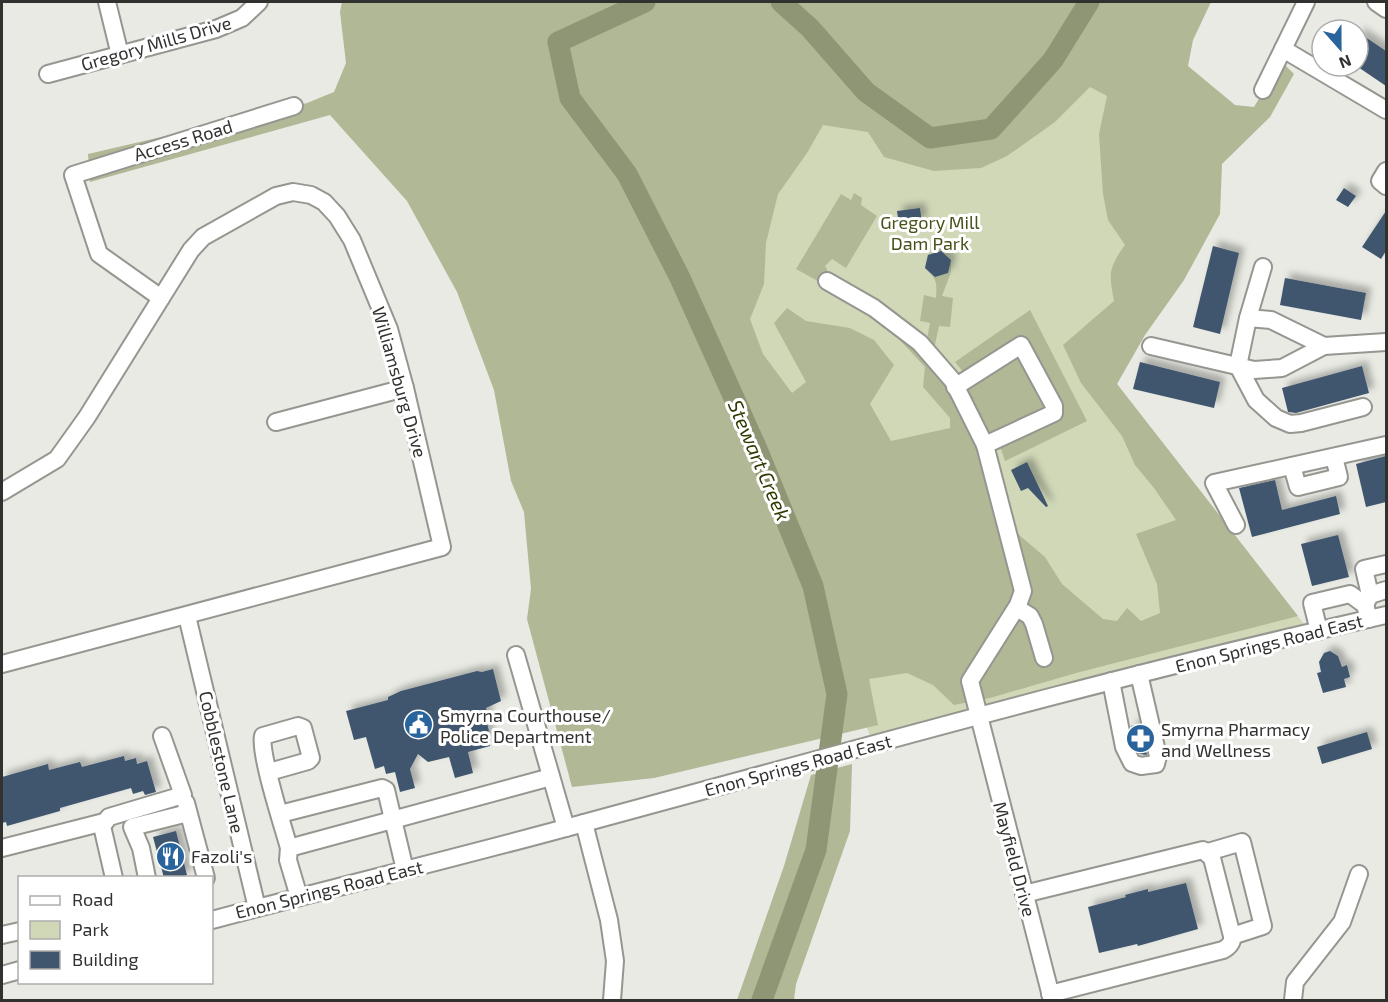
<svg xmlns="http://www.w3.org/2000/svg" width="1388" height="1002" viewBox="0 0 1388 1002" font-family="'Exo 2',sans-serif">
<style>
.green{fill:#d0d8b8}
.forest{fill:#b0b896;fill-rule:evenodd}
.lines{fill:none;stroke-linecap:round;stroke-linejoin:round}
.river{stroke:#8f9675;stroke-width:21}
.building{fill:#40566e;filter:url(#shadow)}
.minor-casing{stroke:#959690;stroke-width:20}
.minor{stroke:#fff;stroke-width:16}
.labels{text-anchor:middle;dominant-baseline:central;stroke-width:6;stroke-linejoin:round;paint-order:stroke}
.street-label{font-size:18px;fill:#31312f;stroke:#fff}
.park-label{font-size:18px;fill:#47511a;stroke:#fff}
.poi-label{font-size:18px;fill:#31312f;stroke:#fff;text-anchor:start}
.water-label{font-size:20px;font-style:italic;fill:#313900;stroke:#fff}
</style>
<defs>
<filter id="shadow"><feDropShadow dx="5.5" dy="-5.5" stdDeviation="3" flood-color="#0004"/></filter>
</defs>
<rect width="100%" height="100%" fill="#e8eae3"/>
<polygon class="green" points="599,2 1088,2 1232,117 1117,384 1311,633 873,744"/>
<g class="forest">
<path d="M342,2H1211L1193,40L1188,66L1235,105L1254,107L1281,61L1294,74L1270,117L1222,164L1220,214L1184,280L1145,335L1117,384L1298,616L1076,673L990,698L954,705L933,685L907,673L869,679L878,725L654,778L572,787L527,619L531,589L524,512L511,481L494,390L457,292L407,201L330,115L90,182L88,154L307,103L334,92L346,63L340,12ZM1090,87L1107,96L1099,134L1103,194L1108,220L1125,245C1108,269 1109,273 1114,301L1063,345L1081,383L1122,436L1135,465L1154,488L1176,520L1136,534L1157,584L1160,613L1141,621L1127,608L1117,621L1103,619L1062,584L1045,557L1018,534L993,452L1001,449L1005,461L1087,421L1030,310L955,362L964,373L956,374L934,349L939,326L950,327L953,298L942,296L951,272V260L941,251L928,255L925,268C937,280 937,281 936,298L924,295L920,321L930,323L927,339L830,275L825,266L832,259L846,268L877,216L861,205L862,198L854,193L851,200L841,194L796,269L825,285L884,323L925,367L923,387L950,418V428L891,441L870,404L894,365L874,340L850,328L806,321L787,308L774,323L806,382L792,393L763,354L750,319L764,284L766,243L778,194L807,153L823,125L868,132L884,157L934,171L981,168L1007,156L1055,122Z"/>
<polygon points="852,764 850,831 796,984 794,1000 737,1000 784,866 811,775"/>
</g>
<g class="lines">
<g class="river">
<polyline points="645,2 558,42 570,98 627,174 680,278 757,449 813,586 837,694 816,850 762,1000"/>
<polyline points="781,2 810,28 866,92 930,138 991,129 1053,60 1089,2"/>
</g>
</g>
<g class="building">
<polygon points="1358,32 1386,51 1386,86 1358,67"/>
<polygon points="1344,188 1356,196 1348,207 1336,200"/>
<polygon points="920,208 922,223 899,226 897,211"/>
<polygon points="1386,211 1386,251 1381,259 1362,247"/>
<polygon points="1213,246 1239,253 1220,334 1193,327"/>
<polygon points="941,251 951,260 948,273 935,277 925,268 928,255"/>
<polygon points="1285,278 1366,293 1361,320 1280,305"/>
<polygon points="1140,362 1220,382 1214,408 1133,389"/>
<polygon points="1362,366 1369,393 1296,413 1288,412 1282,388"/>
<polygon points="1386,456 1386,502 1366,507 1356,464"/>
<polygon points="1027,462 1048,506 1046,507 1028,488 1021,491 1011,470"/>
<polygon points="1275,480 1282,510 1336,496 1340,514 1252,537 1239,488"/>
<polygon points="1338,535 1349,577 1312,586 1301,544"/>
<polygon points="1330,651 1338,656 1342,667 1347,665 1350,677 1344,679 1346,687 1323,693 1317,673 1321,672 1319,662 1324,653"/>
<polygon points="493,669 501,701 486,708 488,717 486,719 489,731 487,733 490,746 468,752 473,773 455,778 449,757 428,762 418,754 410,769 415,788 400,792 395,772 386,774 384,766 375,769 366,737 354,740 346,711 388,700 388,697 401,691 477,671 482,672"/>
<polygon points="1140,724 1147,755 1139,754 1134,744 1131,726"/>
<polygon points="1367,732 1372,749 1322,764 1317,747"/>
<polygon points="124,756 125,761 136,758 137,764 147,761 156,792 145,795 143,791 133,794 131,788 60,808 60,811 7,826 6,822 2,823 2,777 48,764 49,770 80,762 82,767"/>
<polygon points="176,831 187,875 178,878 164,878 153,837"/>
<polygon points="1186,883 1198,929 1138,946 1137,944 1099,953 1088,907 1126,897 1125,895 1148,889 1148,892"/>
</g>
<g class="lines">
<defs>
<g id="minor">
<polyline points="107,2 120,55"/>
<polyline points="1376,2 1386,9"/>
<polyline points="1283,49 1386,110"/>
<polyline points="48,74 216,29 242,18 259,2"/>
<polyline points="1263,90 1306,2"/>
<polyline points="1386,171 1380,181 1386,186"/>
<polyline points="1263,267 1248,318 1271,320 1324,346"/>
<polyline points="827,281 874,308 920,343 953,381 985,445 1023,591 1018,605 970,681 1052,1000"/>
<polyline points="161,298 99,254 73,175 294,106"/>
<polyline points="1248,318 1238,366 1256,400 1276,418 1290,424 1301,423 1363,407"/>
<polyline points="1151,346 1254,370 1282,368 1324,346 1386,342"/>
<polyline points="955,387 1021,345 1054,406 1054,413 985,445"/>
<polyline points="276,422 405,388"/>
<polyline points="1292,466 1298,487 1339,477 1334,457"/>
<polyline points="2,492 57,459 87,417 191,250 203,237 276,196 293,192 311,195 324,202 337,216 352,240 389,329 405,388 442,547 2,664"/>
<polyline points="1236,525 1214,483 1386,445"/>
<polyline points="1370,595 1386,590"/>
<polyline points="1365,605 1370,595 1364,569 1386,564"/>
<polyline points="1017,608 1030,616 1034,624 1044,658"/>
<polyline points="187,616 257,908"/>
<polyline points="1319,631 1312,603 1350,594 1365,605 1369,619"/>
<polyline points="516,655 566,828"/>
<polyline points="1111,681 1124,747 1132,763 1141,766 1156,764 1158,756 1139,674"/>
<path d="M269,772L308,761L311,758L303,728L298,726L263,736C259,753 283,826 289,848"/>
<polyline points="186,803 206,878"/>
<polyline points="280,814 382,788 386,790 405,870"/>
<polyline points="584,823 609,920 615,961 612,1000"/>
<polyline points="2,848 104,822"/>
<polyline points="1208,852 1242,842 1263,926 1232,936"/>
<polyline points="114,878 102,826 109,817 183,795 162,736"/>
<polyline points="147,878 141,848 132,827 188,813"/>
<path d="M1024,894L1203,850L1212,858L1232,936C1233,942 1229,947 1223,950L1050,994"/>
<polyline points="299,897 288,860 289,848 551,777"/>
<path d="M212,920C335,887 460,857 584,823C850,751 1117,675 1386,615"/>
<polyline points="2,935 20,931"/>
<polyline points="2,975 20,970"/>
<polyline points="1293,1000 1295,982 1342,922 1359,874"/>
</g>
</defs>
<use href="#minor" class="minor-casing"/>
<use href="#minor" class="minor"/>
</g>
<defs>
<symbol id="civic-disc" viewBox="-11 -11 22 22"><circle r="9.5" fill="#29649c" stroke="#fff"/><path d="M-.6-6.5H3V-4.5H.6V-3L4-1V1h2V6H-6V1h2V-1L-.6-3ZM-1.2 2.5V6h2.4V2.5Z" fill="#fff"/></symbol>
<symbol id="pharmacy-disc" viewBox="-11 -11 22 22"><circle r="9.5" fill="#29649c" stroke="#fff"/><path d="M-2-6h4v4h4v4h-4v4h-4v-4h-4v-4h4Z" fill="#fff"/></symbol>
<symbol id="restaurant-disc" viewBox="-11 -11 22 22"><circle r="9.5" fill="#29649c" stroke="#fff"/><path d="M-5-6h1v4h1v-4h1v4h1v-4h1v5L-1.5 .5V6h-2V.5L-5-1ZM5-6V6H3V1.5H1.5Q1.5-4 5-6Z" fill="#fff"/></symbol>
</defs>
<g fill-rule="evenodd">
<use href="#civic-disc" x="402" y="708" width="33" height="33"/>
<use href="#pharmacy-disc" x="1124" y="722" width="33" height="33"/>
<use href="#restaurant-disc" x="154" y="840" width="33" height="33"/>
</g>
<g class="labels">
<g class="street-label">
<text transform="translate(156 43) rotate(-16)">Gregory Mills Drive</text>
<text transform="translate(183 140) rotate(-17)">Access Road</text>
<text transform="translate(400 382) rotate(74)">Williamsburg Drive</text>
<text transform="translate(1269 643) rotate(-14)">Enon Springs Road East</text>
<text transform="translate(222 762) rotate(77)">Cobblestone Lane</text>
<text transform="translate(798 765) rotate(-15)">Enon Springs Road East</text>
<text transform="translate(1015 859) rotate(75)">Mayfield Drive</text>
<text transform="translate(329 889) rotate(-14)">Enon Springs Road East</text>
</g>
<g class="park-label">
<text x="930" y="222">Gregory Mill<tspan x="930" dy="21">Dam Park</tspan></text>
</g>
<g class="poi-label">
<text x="440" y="715">Smyrna Courthouse/<tspan x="440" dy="21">Police Department</tspan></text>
<text x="1161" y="729">Smyrna Pharmacy<tspan x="1161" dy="21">and Wellness</tspan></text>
<text x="191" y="856">Fazoli's</text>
</g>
<g class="water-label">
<text transform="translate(760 460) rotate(67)">Stewart Creek</text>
</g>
</g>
<rect width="1388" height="1002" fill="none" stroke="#31312f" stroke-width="6"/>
<rect x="18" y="876" width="195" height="108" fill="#ffffff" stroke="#adadac" stroke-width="1.5"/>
<rect x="30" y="896" width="30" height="9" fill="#ffffff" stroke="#adadac" stroke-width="1.5"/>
<text x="72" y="906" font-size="18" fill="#31312f">Road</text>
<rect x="30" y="921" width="30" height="18" fill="#d0d8b8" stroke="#adadac" stroke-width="1.5"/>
<text x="72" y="936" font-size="18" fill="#31312f">Park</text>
<rect x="30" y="951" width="30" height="18" fill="#40566e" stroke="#adadac" stroke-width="1.5"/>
<text x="72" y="966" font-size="18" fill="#31312f">Building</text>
<g transform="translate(1340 48) rotate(159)"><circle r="28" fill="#ffffff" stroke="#adadac" stroke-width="1.5"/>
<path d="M0-4.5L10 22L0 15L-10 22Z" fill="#29649c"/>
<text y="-9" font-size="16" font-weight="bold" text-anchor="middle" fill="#31312f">N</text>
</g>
</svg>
